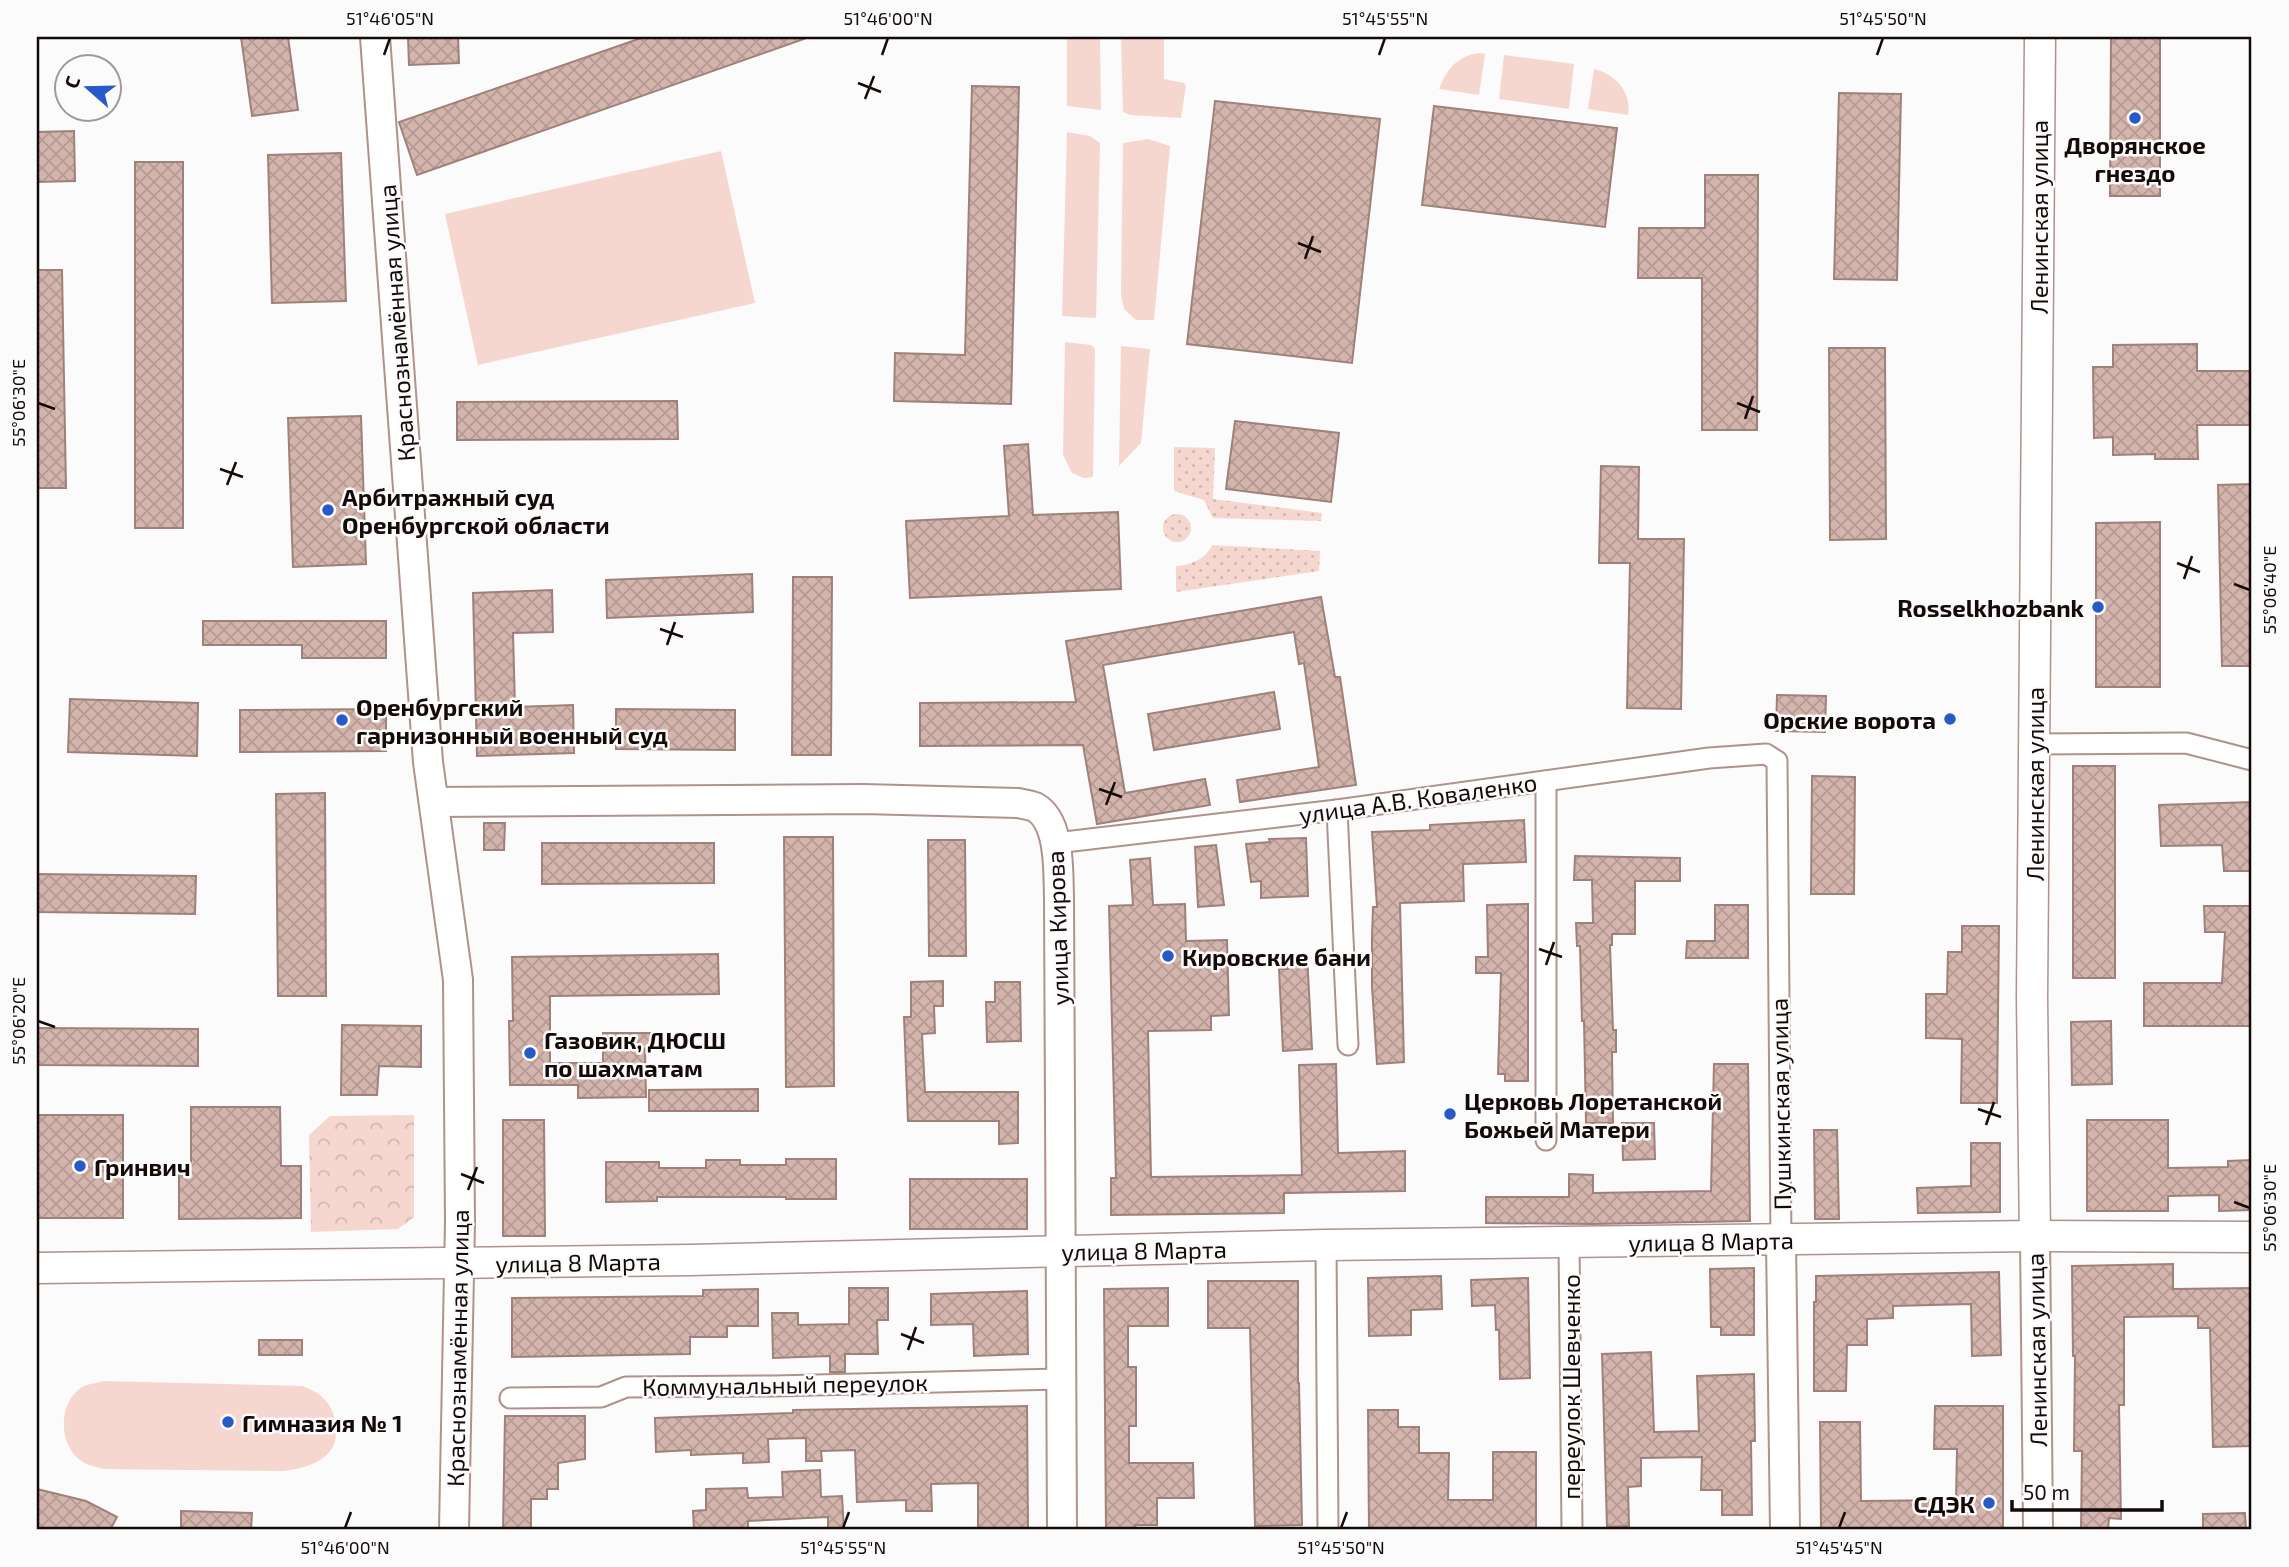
<svg xmlns="http://www.w3.org/2000/svg" width="2289" height="1567" viewBox="0 0 2289 1567" font-family="'Exo 2',sans-serif">
<style>
.grass{fill:#f6d7cf}
.park{fill:url(#park-crowns)}
.garden{fill:url(#garden-dots)}
.building{fill:url(#building-cross-hatch);stroke:#9e817a;stroke-width:2}
.lines{fill:none;stroke-linecap:round;stroke-linejoin:round}
.minor-casing{stroke:#b0928b;stroke-width:23}
.secondary-casing{stroke:#b0928b;stroke-width:32}
.primary-casing{stroke:#b0928b;stroke-width:33}
.minor{stroke:#fff;stroke-width:19}
.secondary{stroke:#fff;stroke-width:28}
.primary{stroke:#fff;stroke-width:30}
.ticks{fill:none;stroke:#140a08;stroke-width:2.5}
.poi-dot{fill:#2759c7;stroke:#fbfbfb;stroke-width:2.5}
.labels{text-anchor:middle;dominant-baseline:central;stroke-width:5;stroke-linejoin:round;paint-order:stroke}
.poi-label{font-size:24px;font-weight:bold;fill:#140a08;stroke:#fbfbfb;text-anchor:start}
.street-label{font-size:24px;fill:#140a08;stroke:#fbfbfb}
.neatline{fill:none;stroke:#140a08;stroke-width:2.5}
.ticks-label{font-size:18px;text-anchor:middle;fill:#140a08}
</style>
<defs>
<pattern id="park-crowns" width="20" height="18" patternUnits="userSpaceOnUse" patternTransform="scale(1.75)"><rect width="20" height="18" fill="#f6d7cf"/><path d="M2 6a3 3 0 1 1 6 0M12 15a3 3 0 1 1 6 0" fill="none" stroke="#d2b7b0"/></pattern>
<pattern id="garden-dots" width="8" height="8" patternUnits="userSpaceOnUse" patternTransform="scale(1.75)"><rect width="8" height="8" fill="#f6d7cf"/><path d="M2 2h.1M6 6h.1" fill="none" stroke="#d2b7b0" stroke-width="1.8" stroke-linecap="round"/></pattern>
<pattern id="building-cross-hatch" width="8" height="8" patternUnits="userSpaceOnUse" patternTransform="scale(1.75)"><rect width="8" height="8" fill="#d4b5ad"/><path d="M0 0l8 8M0 8l8-8" fill="none" stroke="#b59a93"/></pattern>
</defs>
<rect width="100%" height="100%" fill="#fbfbfb"/>
<g class="grass">
<polygon points="1067,37 1100,37 1101,110 1067,106"/>
<polygon points="1121,37 1164,37 1164,79 1184,83 1186,86 1181,118 1130,115 1123,112"/>
<path d="M1479,53L1485,54L1479,95L1439,89C1447,69 1457,56 1479,53Z"/>
<polygon points="1504,55 1574,64 1569,109 1499,99"/>
<path d="M1594,69C1615,74 1632,92 1628,115L1588,109Z"/>
<polygon points="1067,132 1090,136 1100,143 1096,318 1062,316"/>
<polygon points="1148,139 1170,146 1154,320 1136,320 1124,309 1121,294 1123,143"/>
<polygon points="721,151 755,303 478,365 445,214"/>
<polygon points="1065,342 1091,345 1095,349 1093,477 1084,478 1072,473 1063,455"/>
<polygon points="1121,346 1150,349 1141,443 1119,466"/>
<path d="M103,1381L303,1386C309,1389 317,1392 322,1397C330,1404 333,1411 335,1421C343,1457 311,1468 282,1471L104,1469C98,1467 89,1466 83,1462C58,1447 57,1403 82,1387C88,1384 97,1383 103,1381Z"/>
</g>
<polygon class="park" points="414,1115 414,1217 398,1229 311,1232 309,1135 330,1116"/>
<g class="garden">
<polygon points="1174,447 1215,448 1213,499 1322,513 1321,521 1213,518 1204,500 1174,491"/>
<circle cx="1177" cy="528" r="14"/>
<path d="M1212,545L1320,551L1319,571L1176,592V566C1191,565 1206,559 1212,545Z"/>
</g>
<g class="building">
<polygon points="241,37 288,37 298,110 252,116"/>
<polygon points="408,37 458,37 459,63 409,65"/>
<polygon points="644,37 803,37 804,39 417,175 399,122"/>
<polygon points="2111,37 2160,37 2160,196 2110,196"/>
<polygon points="972,86 1019,87 1011,404 894,401 895,353 965,355"/>
<polygon points="1839,93 1901,94 1897,280 1834,279"/>
<polygon points="1215,101 1380,119 1352,363 1187,344"/>
<polygon points="1434,106 1617,128 1605,227 1422,205"/>
<polygon points="74,131 75,181 37,182 37,132"/>
<polygon points="341,153 346,301 272,303 268,155"/>
<rect x="135" y="162" width="48" height="366"/>
<polygon points="1705,175 1758,175 1757,430 1702,430 1702,278 1638,278 1639,228 1705,228"/>
<polygon points="37,270 62,270 66,488 37,488"/>
<polygon points="2197,344 2197,371 2252,371 2252,425 2197,425 2198,459 2155,459 2155,454 2113,455 2113,437 2094,438 2093,367 2113,367 2113,345"/>
<polygon points="1829,348 1885,348 1886,539 1830,540"/>
<polygon points="677,401 678,439 457,440 457,402"/>
<polygon points="361,416 366,564 293,567 288,418"/>
<polygon points="1235,421 1339,433 1331,502 1226,489"/>
<polygon points="1028,444 1033,515 1118,512 1121,589 910,598 906,521 1009,516 1004,446"/>
<polygon points="1601,466 1639,467 1638,539 1684,539 1681,709 1627,708 1630,563 1599,563"/>
<polygon points="2252,484 2252,666 2222,666 2218,485"/>
<polygon points="2160,522 2160,687 2096,687 2096,523"/>
<polygon points="752,574 753,612 607,618 606,580"/>
<polygon points="793,577 832,577 831,755 792,755"/>
<polygon points="552,590 553,632 513,633 515,707 573,705 574,753 477,756 473,593"/>
<polygon points="1321,597 1335,677 1340,677 1356,785 1240,802 1237,780 1319,767 1304,663 1299,664 1294,632 1103,665 1125,793 1205,779 1210,805 1097,824 1083,745 920,746 920,703 1076,702 1066,641"/>
<polygon points="203,621 386,621 386,658 302,658 302,645 203,645"/>
<polygon points="1274,692 1280,729 1154,750 1148,714"/>
<polygon points="1777,695 1826,696 1825,732 1776,731"/>
<polygon points="70,699 198,703 197,756 68,752"/>
<polygon points="386,709 386,751 240,752 240,710"/>
<polygon points="616,709 735,710 735,750 616,749"/>
<rect x="2073" y="766" width="42" height="212"/>
<polygon points="1812,776 1855,777 1854,894 1811,894"/>
<polygon points="325,793 326,996 278,996 276,794"/>
<polygon points="2252,802 2252,871 2224,871 2222,845 2161,846 2159,805"/>
<polygon points="1524,820 1526,862 1463,864 1464,901 1400,903 1404,1062 1377,1064 1372,986 1372,938 1373,907 1377,907 1372,832 1430,830 1430,825"/>
<polygon points="484,823 505,823 504,850 484,850"/>
<polygon points="784,837 833,837 834,1086 786,1087"/>
<polygon points="1306,838 1308,896 1261,898 1261,881 1251,882 1246,844 1270,842 1269,839"/>
<polygon points="928,840 965,840 966,956 929,956"/>
<polygon points="542,843 714,843 714,883 542,884"/>
<polygon points="1216,845 1224,905 1198,907 1195,847"/>
<polygon points="1575,856 1680,858 1680,881 1635,881 1635,934 1612,934 1612,945 1610,945 1613,1030 1616,1030 1616,1052 1612,1052 1613,1123 1586,1123 1584,1021 1582,1021 1580,946 1577,946 1576,923 1593,923 1592,880 1574,880"/>
<polygon points="1150,858 1153,905 1185,904 1186,941 1227,940 1229,1015 1211,1016 1211,1030 1148,1031 1151,1177 1302,1175 1299,1065 1336,1064 1338,1153 1405,1151 1405,1191 1284,1193 1284,1213 1111,1215 1111,1178 1116,1178 1109,906 1133,905 1130,860"/>
<polygon points="37,874 196,876 195,914 37,912"/>
<polygon points="1528,904 1528,1081 1505,1081 1505,1074 1498,1074 1501,973 1476,973 1476,957 1488,957 1487,905"/>
<polygon points="1715,905 1748,905 1748,958 1686,958 1687,941 1715,941"/>
<polygon points="2204,906 2252,906 2252,1026 2144,1026 2144,983 2222,983 2225,932 2205,932"/>
<polygon points="1962,926 1999,926 1997,1103 1961,1103 1962,1039 1926,1038 1926,994 1947,994 1948,952 1962,952"/>
<polygon points="718,954 719,994 550,996 550,1063 603,1063 603,1033 650,1033 650,1049 645,1049 646,1097 578,1098 578,1085 510,1085 509,1021 513,1021 512,957"/>
<polygon points="1307,954 1312,1049 1283,1051 1279,969 1288,969 1287,955"/>
<polygon points="943,981 943,1006 934,1006 935,1033 922,1034 925,1092 1018,1092 1018,1143 999,1144 999,1121 908,1121 904,1017 911,1017 911,982"/>
<polygon points="995,982 1020,982 1021,1041 987,1042 986,1002 995,1002"/>
<polygon points="2111,1021 2112,1084 2072,1085 2071,1022"/>
<polygon points="342,1025 421,1026 421,1067 379,1066 377,1095 341,1095"/>
<polygon points="37,1028 198,1029 198,1066 37,1065"/>
<polygon points="1714,1064 1748,1064 1750,1221 1592,1224 1486,1223 1486,1197 1569,1197 1569,1174 1593,1175 1593,1193 1711,1191"/>
<polygon points="758,1089 758,1111 649,1111 649,1090"/>
<polygon points="191,1107 280,1107 281,1166 301,1166 301,1218 179,1219 179,1164 191,1164"/>
<rect x="37" y="1115" width="86" height="103"/>
<polygon points="503,1120 544,1120 545,1236 503,1236"/>
<polygon points="2087,1120 2168,1120 2168,1168 2228,1167 2228,1161 2252,1160 2252,1210 2219,1211 2219,1195 2168,1196 2168,1211 2087,1211"/>
<polygon points="1622,1123 1654,1123 1655,1159 1623,1160"/>
<polygon points="1814,1130 1837,1130 1839,1219 1815,1219"/>
<polygon points="1971,1143 2000,1143 2000,1212 1918,1213 1917,1188 1971,1186"/>
<polygon points="786,1159 836,1159 836,1199 786,1199 786,1197 657,1197 657,1201 606,1202 606,1162 659,1162 659,1168 706,1168 706,1160 740,1160 740,1165 786,1165"/>
<rect x="910" y="1179" width="117" height="50"/>
<polygon points="2173,1264 2173,1289 2252,1288 2252,1446 2213,1447 2210,1328 2198,1328 2198,1316 2124,1317 2124,1405 2119,1405 2121,1519 2109,1518 2108,1530 2081,1530 2082,1451 2074,1451 2075,1356 2073,1356 2072,1266"/>
<polygon points="1754,1268 1754,1335 1721,1335 1721,1327 1711,1327 1710,1269"/>
<polygon points="1999,1272 2001,1355 1972,1356 1971,1304 1893,1306 1893,1318 1867,1319 1867,1345 1847,1345 1846,1391 1814,1391 1814,1302 1816,1302 1816,1276"/>
<polygon points="1441,1276 1442,1309 1411,1310 1411,1335 1369,1336 1368,1278"/>
<polygon points="1528,1278 1530,1378 1500,1379 1499,1330 1496,1330 1495,1305 1472,1306 1471,1280"/>
<polygon points="1208,1281 1298,1281 1298,1383 1299,1383 1302,1525 1255,1526 1250,1328 1208,1328"/>
<polygon points="849,1288 888,1288 888,1320 877,1320 878,1354 845,1354 845,1372 830,1372 830,1356 773,1358 772,1313 798,1313 798,1325 849,1324"/>
<polygon points="1168,1288 1168,1326 1128,1326 1128,1367 1136,1367 1136,1426 1129,1426 1129,1463 1193,1463 1194,1498 1157,1498 1157,1525 1135,1525 1136,1530 1106,1530 1104,1289"/>
<polygon points="758,1289 758,1326 727,1326 727,1337 690,1337 690,1354 512,1357 512,1298 703,1296 703,1290"/>
<polygon points="1027,1291 1028,1354 974,1356 973,1324 931,1325 931,1294"/>
<rect x="259" y="1340" width="43" height="15"/>
<polygon points="1651,1352 1654,1432 1699,1431 1697,1376 1754,1374 1755,1441 1751,1441 1752,1515 1722,1515 1722,1490 1701,1490 1702,1457 1641,1458 1641,1486 1628,1487 1629,1526 1607,1527 1602,1354"/>
<polygon points="1027,1406 1028,1530 978,1528 978,1483 931,1484 932,1511 906,1511 906,1500 857,1502 855,1450 821,1451 822,1461 806,1461 806,1438 768,1439 769,1462 743,1463 743,1453 691,1455 691,1450 656,1452 655,1418 793,1413 793,1410"/>
<polygon points="1935,1406 2003,1406 2003,1530 1821,1530 1820,1422 1860,1422 1861,1501 1956,1500 1957,1449 1934,1449"/>
<polygon points="1368,1410 1398,1410 1398,1427 1419,1427 1419,1453 1449,1453 1448,1500 1493,1500 1493,1452 1536,1452 1536,1530 1369,1530"/>
<polygon points="505,1416 585,1416 585,1459 558,1463 558,1489 547,1489 547,1499 531,1499 531,1530 503,1530"/>
<polygon points="820,1470 821,1497 842,1496 844,1530 828,1530 828,1517 748,1521 748,1530 694,1530 693,1511 706,1510 706,1489 747,1488 748,1498 783,1497 782,1472"/>
<polygon points="37,1489 86,1501 117,1517 110,1530 37,1530"/>
<polygon points="181,1511 252,1513 251,1530 181,1530"/>
<polygon points="2245,1513 2246,1530 2203,1530 2203,1514"/>
</g>
<g class="lines">
<defs>
<g id="minor">
<polyline points="2034,744 2186,743 2252,760"/>
<polyline points="1546,781 1546,1140"/>
<polyline points="1337,810 1348,1045"/>
<polyline points="1056,843 1337,810 1709,758 1766,754 1777,761 1781,1241"/>
<polyline points="1569,1243 1572,1530"/>
<polyline points="1326,1245 1328,1530"/>
<polyline points="510,1398 601,1397 626,1387 775,1386 1061,1379"/>
</g>
<g id="secondary">
<polyline points="375,37 428,762 458,980 460,1221 454,1530"/>
<path d="M434,802L863,799L1018,803C1023,804 1030,805 1035,807C1061,822 1058,872 1059,898L1062,1530"/>
<polyline points="2035,1236 2038,1530"/>
<polyline points="1781,1241 1785,1530"/>
</g>
<g id="primary">
<polyline points="2035,1236 2032,998 2040,37"/>
<polyline points="37,1268 690,1260 1326,1245 2035,1236 2252,1237"/>
</g>
</defs>
<use href="#minor" class="minor-casing"/>
<use href="#secondary" class="secondary-casing"/>
<use href="#primary" class="primary-casing"/>
<use href="#minor" class="minor"/>
<use href="#secondary" class="secondary"/>
<use href="#primary" class="primary"/>
</g>
<path class="ticks" d="M384,55L390,38M882,55L888,38M1379,55L1385,38M1877,55L1883,38M858,83L881,92M865,99L874,76M1298,243L1321,252M1305,259L1313,236M38,403L55,409M1737,403L1760,412M1745,419L1753,396M220,469L243,477M227,485L236,462M2177,563L2200,572M2184,579L2192,556M2234,584L2250,590M660,629L683,637M667,645L675,622M1099,789L1122,797M1106,805L1115,782M1539,949L1562,957M1546,965L1554,942M38,1021L55,1027M1978,1109L2001,1117M1986,1125L1994,1102M461,1174L484,1183M468,1190L477,1167M2234,1202L2250,1208M901,1334L924,1343M908,1350L916,1327M345,1528L351,1512M843,1528L849,1512M1341,1528L1347,1512M1839,1528L1845,1512"/>
<g class="poi-dot">
<circle cx="2135" cy="118" r="7"/>
<circle cx="328" cy="510" r="7"/>
<circle cx="2098" cy="607" r="7"/>
<circle cx="1950" cy="719" r="7"/>
<circle cx="342" cy="720" r="7"/>
<circle cx="1168" cy="956" r="7"/>
<circle cx="530" cy="1053" r="7"/>
<circle cx="1450" cy="1114" r="7"/>
<circle cx="80" cy="1166" r="7"/>
<circle cx="228" cy="1422" r="7"/>
<circle cx="1989" cy="1503" r="7"/>
</g>
<g class="labels">
<g class="poi-label">
<text x="2135" y="144" text-anchor="middle">Дворянское<tspan x="2135" dy="28">гнездо</tspan></text>
<text x="342" y="496">Арбитражный суд<tspan x="342" dy="28">Оренбургской области</tspan></text>
<text x="2084" y="607" text-anchor="end">Rosselkhozbank</text>
<text x="356" y="706">Оренбургский<tspan x="356" dy="28">гарнизонный военный суд</tspan></text>
<text x="1936" y="719" text-anchor="end">Орские ворота</text>
<text x="1182" y="956">Кировские бани</text>
<text x="544" y="1039">Газовик, ДЮСШ<tspan x="544" dy="28">по шахматам</tspan></text>
<text x="1464" y="1100">Церковь Лоретанской<tspan x="1464" dy="28">Божьей Матери</tspan></text>
<text x="94" y="1166">Гринвич</text>
<text x="242" y="1422">Гимназия № 1</text>
<text x="1975" y="1503" text-anchor="end">СДЭК</text>
</g>
<g class="street-label">
<text transform="translate(2038 217) rotate(-90)">Ленинская улица</text>
<text transform="translate(396 323) rotate(-94)">Краснознамённая улица</text>
<text transform="translate(2034 784) rotate(-90)">Ленинская улица</text>
<text transform="translate(1418 798) rotate(-8)">улица А.В. Коваленко</text>
<text transform="translate(1057 928) rotate(-92)">улица Кирова</text>
<text transform="translate(1780 1104) rotate(-91)">Пушкинская улица</text>
<text transform="translate(1711 1241) rotate(-1)">улица 8 Марта</text>
<text transform="translate(1144 1250) rotate(-1)">улица 8 Марта</text>
<text transform="translate(578 1262) rotate(-1)">улица 8 Марта</text>
<text transform="translate(457 1348) rotate(-89)">Краснознамённая улица</text>
<text transform="translate(2036 1350) rotate(-91)">Ленинская улица</text>
<text transform="translate(785 1384) rotate(-1)">Коммунальный переулок</text>
<text transform="translate(1570 1387) rotate(-90)">переулок Шевченко</text>
</g>
</g>
<rect width="2289" height="1567" fill="none" stroke="#fbfbfb" stroke-width="77"/>
<g transform="translate(88 88) rotate(290)"><circle r="33" fill="#fbfbfb" stroke="#9f9b9a" stroke-width="2"/>
<path d="M0-5L12 26L0 18L-12 26Z" fill="#2759c7"/>
<text y="-10" font-size="19" font-weight="bold" text-anchor="middle" fill="#140a08">С</text>
</g>
<path d="M2012 1500v10h150v-10" fill="none" stroke="#140a08" stroke-width="3.5"/>
<text x="2023" y="1500" font-size="21" fill="#140a08" stroke="#fbfbfb" stroke-width="5" paint-order="stroke">50 m</text>
<rect x="38" y="38" width="2212" height="1490" class="neatline"/>
<g class="ticks-label">
<text x="390" y="25">51°46'05"N</text>
<text x="888" y="25">51°46'00"N</text>
<text x="1385" y="25">51°45'55"N</text>
<text x="1883" y="25">51°45'50"N</text>
<text transform="translate(19 403) rotate(-90)" y="6">55°06'30"E</text>
<text transform="translate(2270 590) rotate(-90)" y="6">55°06'40"E</text>
<text transform="translate(19 1021) rotate(-90)" y="6">55°06'20"E</text>
<text transform="translate(2270 1208) rotate(-90)" y="6">55°06'30"E</text>
<text x="345" y="1554">51°46'00"N</text>
<text x="843" y="1554">51°45'55"N</text>
<text x="1341" y="1554">51°45'50"N</text>
<text x="1839" y="1554">51°45'45"N</text>
</g>
</svg>
